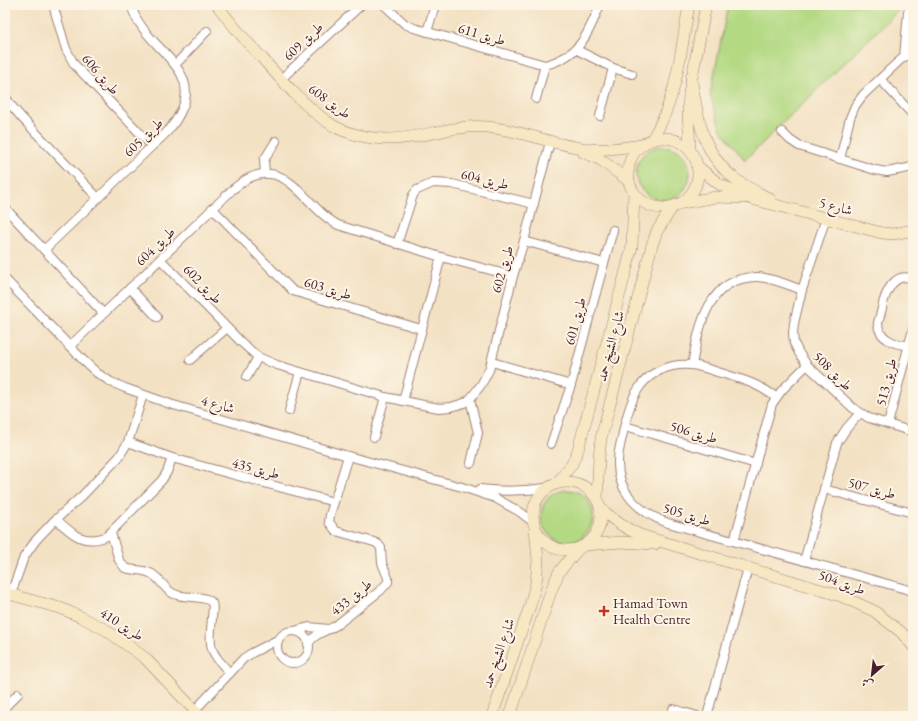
<svg xmlns="http://www.w3.org/2000/svg" width="918" height="721" viewBox="0 0 918 721" font-family="'EB Garamond',Amiri,serif">
<style>
.green{fill:#b3d983;stroke:#7e7c57}
.lines{fill:none;stroke-linecap:round;stroke-linejoin:round}
.street-casing{stroke:#9e8077;stroke-width:10}
.secondary-casing{stroke:#9e8077;stroke-width:12}
.street{stroke:#fff;stroke-width:8}
.secondary{stroke:#f7e8c3;stroke-width:11}
.poi-dot{fill:#c8321e;stroke:#fcf5e5;stroke-width:1.5}
.labels{text-anchor:middle;dominant-baseline:central;stroke-width:4;stroke-linejoin:round;paint-order:stroke}
.street-label{font-size:14px;fill:#4a1f2b;stroke:#fcf5e5}
.poi-label{font-size:14px;fill:#4a1f2b;stroke:#fcf5e5;text-anchor:start}
</style>
<rect width="100%" height="100%" fill="#fcf5e5"/>
<filter id="ink" filterUnits="userSpaceOnUse"><feTurbulence type="fractalNoise" baseFrequency=".025" numOctaves="2"/><feDisplacementMap in="SourceGraphic" scale="8" xChannelSelector="R" yChannelSelector="G"/><feConvolveMatrix kernelMatrix="1 2 1 2 8 2 1 2 1" color-interpolation-filters="sRGB"/></filter>
<filter id="wash" filterUnits="userSpaceOnUse"><feTurbulence type="fractalNoise" baseFrequency=".012" numOctaves="4" result="noise"/><feDisplacementMap in="SourceGraphic" scale="16" xChannelSelector="R" yChannelSelector="G"/><feGaussianBlur stdDeviation="0.9" result="paint"/><feColorMatrix in="noise" values="0 0 0 0 0 0 0 0 0 0 0 0 0 0 0 0 0 1.4 0 .05"/><feComposite in="paint" operator="in"/></filter>
<g filter="url(#wash)">
<rect width="100%" height="100%" fill="#f3e1c3"/>
<g class="green">
<polygon points="728,5 904,5 745,160 721,130 710,95"/>
<circle cx="663" cy="173" r="27"/>
<circle cx="567" cy="516" r="26"/>
</g>
</g>
<g filter="url(#ink)">
<g class="lines">
<defs>
<g id="street">
<polyline points="53,5 66,49 74,64 152,146"/>
<path d="M384,5L405,24L414,28L545,65C580,56 587,36 600,5"/>
<polyline points="427,32 435,5"/>
<polyline points="577,50 613,68 600,116"/>
<polyline points="904,57 908,12"/>
<polyline points="175,65 207,31"/>
<polyline points="613,68 632,74"/>
<polyline points="281,79 361,5"/>
<polyline points="880,79 913,115"/>
<polyline points="5,96 10,104 22,118 98,198"/>
<polyline points="536,99 545,65"/>
<polyline points="782,132 790,140 799,146 875,170 887,172 908,168 913,166"/>
<polyline points="840,159 850,118 855,106 863,95 898,62 904,57 913,54"/>
<polyline points="265,174 264,160 276,141"/>
<polyline points="5,208 103,313"/>
<polyline points="212,208 293,291 421,329"/>
<polyline points="826,218 802,290 794,323 793,333 794,343 799,353 807,365 853,408 869,418 913,432"/>
<polyline points="524,241 604,263"/>
<polyline points="397,244 413,195 417,190 433,183 452,184 534,204"/>
<path d="M44,250L152,146C165,135 175,125 182,109C199,72 156,51 140,24C136,19 133,11 131,5"/>
<polyline points="160,259 241,342 258,357 277,365 385,397 428,406 439,408 451,407 464,403 470,399 481,385 489,370 513,276 524,241 550,142"/>
<polyline points="5,279 83,360 97,373 111,382 125,388 170,404 348,456 462,487 495,498 520,512 533,522"/>
<polyline points="130,288 157,317"/>
<path d="M908,345C896,345 878,339 878,323C879,318 881,313 882,308C885,293 894,271 913,279"/>
<path d="M69,347L232,190C237,186 242,182 247,179C289,157 307,210 338,225L441,257L513,276"/>
<polyline points="190,360 227,328"/>
<polyline points="492,362 571,385"/>
<path d="M692,365C699,326 708,276 758,277C773,278 788,285 802,290"/>
<polyline points="247,377 258,357"/>
<path d="M776,397C756,383 744,380 721,373C711,370 701,366 691,365C670,363 648,372 637,391C630,402 627,416 624,428C622,439 618,450 618,461C617,493 640,513 668,523L913,591"/>
<polyline points="470,399 478,433 471,463"/>
<polyline points="403,401 441,257"/>
<polyline points="289,411 300,372"/>
<polyline points="888,424 913,329"/>
<polyline points="625,426 756,464"/>
<polyline points="374,437 385,397"/>
<polyline points="128,442 172,458 334,502"/>
<polyline points="551,444 571,385 613,230"/>
<path d="M480,489C503,492 524,491 546,488"/>
<polyline points="824,489 913,513"/>
<path d="M56,519C72,534 84,546 107,536L162,480L167,472L172,458"/>
<path d="M111,533L119,560L125,568C134,571 144,569 152,574C162,580 165,592 177,595C186,598 207,595 212,603C214,608 212,614 212,618C209,650 209,650 230,673"/>
<polyline points="734,541 772,404 782,390 807,365"/>
<polyline points="804,561 837,443 846,429 860,413"/>
<polyline points="11,594 24,557 36,540 53,522 82,496 119,457 128,442 143,395"/>
<polyline points="294,631 309,627 328,629"/>
<circle cx="293" cy="647" r="16"/>
<path d="M308,644C317,631 327,632 338,624L381,590L388,582V578L382,563L381,548L378,544L374,542L336,531L329,522L330,515L348,456"/>
<polyline points="5,707 18,694"/>
<polyline points="673,709 697,716"/>
<polyline points="195,710 244,658 252,653 279,639"/>
<polyline points="707,716 748,568"/>
</g>
<g id="secondary">
<path d="M217,5C231,24 246,41 262,58C283,82 305,107 332,125C347,134 370,139 388,139C421,139 455,124 487,127C523,130 554,146 590,149C607,151 625,147 642,145"/>
<path d="M691,77C698,117 701,153 735,179C746,187 759,193 770,199"/>
<circle cx="663" cy="173" r="35"/>
<path d="M652,139C677,101 681,49 689,5"/>
<polyline points="690,150 688,112 689,93 706,5"/>
<polyline points="583,152 601,160 629,181"/>
<polyline points="697,166 719,184 752,199 882,233 893,234 913,230"/>
<polyline points="682,203 716,197 744,198"/>
<circle cx="567" cy="516" r="34"/>
<polyline points="558,482 572,464 578,450 627,267 632,246 634,192"/>
<polyline points="597,499 599,457 601,438 652,245 657,231 673,206"/>
<path d="M601,509C613,520 624,528 640,535L841,596L874,611L901,632L913,646"/>
<polyline points="586,545 620,542 655,544"/>
<polyline points="5,593 60,608 81,617 106,630 145,658 200,716"/>
<polyline points="492,716 530,606 536,583 538,560 535,529"/>
<polyline points="510,716 551,591 559,572 579,548"/>
</g>
</defs>
<use href="#street" class="street-casing"/>
<use href="#secondary" class="secondary-casing"/>
<use href="#street" class="street"/>
<use href="#secondary" class="secondary"/>
</g>
</g>
<path class="poi-dot" d="M602 605h4v4h4v4h-4v4h-4v-4h-4v-4h4z"/>
<g class="labels">
<g class="street-label">
<text transform="translate(482 34) rotate(16)">طريق 611</text>
<text transform="translate(303 41) rotate(-43)">طريق 609</text>
<text transform="translate(101 74) rotate(49)">طريق 606</text>
<text transform="translate(330 101) rotate(36)">طريق 608</text>
<text transform="translate(143 137) rotate(-44)">طريق 605</text>
<text transform="translate(485 179) rotate(14)">طريق 604</text>
<text transform="translate(836 206) rotate(15)">شارع 5</text>
<text transform="translate(155 246) rotate(-44)">طريق 604</text>
<text transform="translate(502 269) rotate(-74)">طريق 602</text>
<text transform="translate(203 284) rotate(46)">طريق 602</text>
<text transform="translate(328 288) rotate(17)">طريق 603</text>
<text transform="translate(575 321) rotate(-75)">طريق 601</text>
<text transform="translate(610 346) rotate(-75)">شارع الشيخ حمد</text>
<text transform="translate(833 371) rotate(45)">طريق 508</text>
<text transform="translate(886 382) rotate(-76)">طريق 513</text>
<text transform="translate(218 404) rotate(16)">شارع 4</text>
<text transform="translate(694 432) rotate(16)">طريق 506</text>
<text transform="translate(256 468) rotate(15)">طريق 435</text>
<text transform="translate(872 488) rotate(15)">طريق 507</text>
<text transform="translate(687 514) rotate(17)">طريق 505</text>
<text transform="translate(842 582) rotate(20)">طريق 504</text>
<text transform="translate(351 597) rotate(-39)">طريق 433</text>
<text transform="translate(122 624) rotate(33)">طريق 410</text>
<text transform="translate(498 653) rotate(-71)">شارع الشيخ حمد</text>
</g>
<g class="poi-label">
<text x="613" y="603">Hamad Town<tspan x="613" dy="16">Health Centre</tspan></text>
</g>
</g>
<rect width="918" height="721" fill="none" stroke="#fcf5e5" stroke-width="20"/>
<g transform="translate(872 675) rotate(208)" stroke="#fcf5e5" stroke-width="3" paint-order="stroke">
<path d="M0-3L7 15L0 10L-7 15Z" fill="#4a1f2b"/>
<text y="-6" font-size="11" font-weight="bold" text-anchor="middle" fill="#4a1f2b">ش</text>
</g>
</svg>
